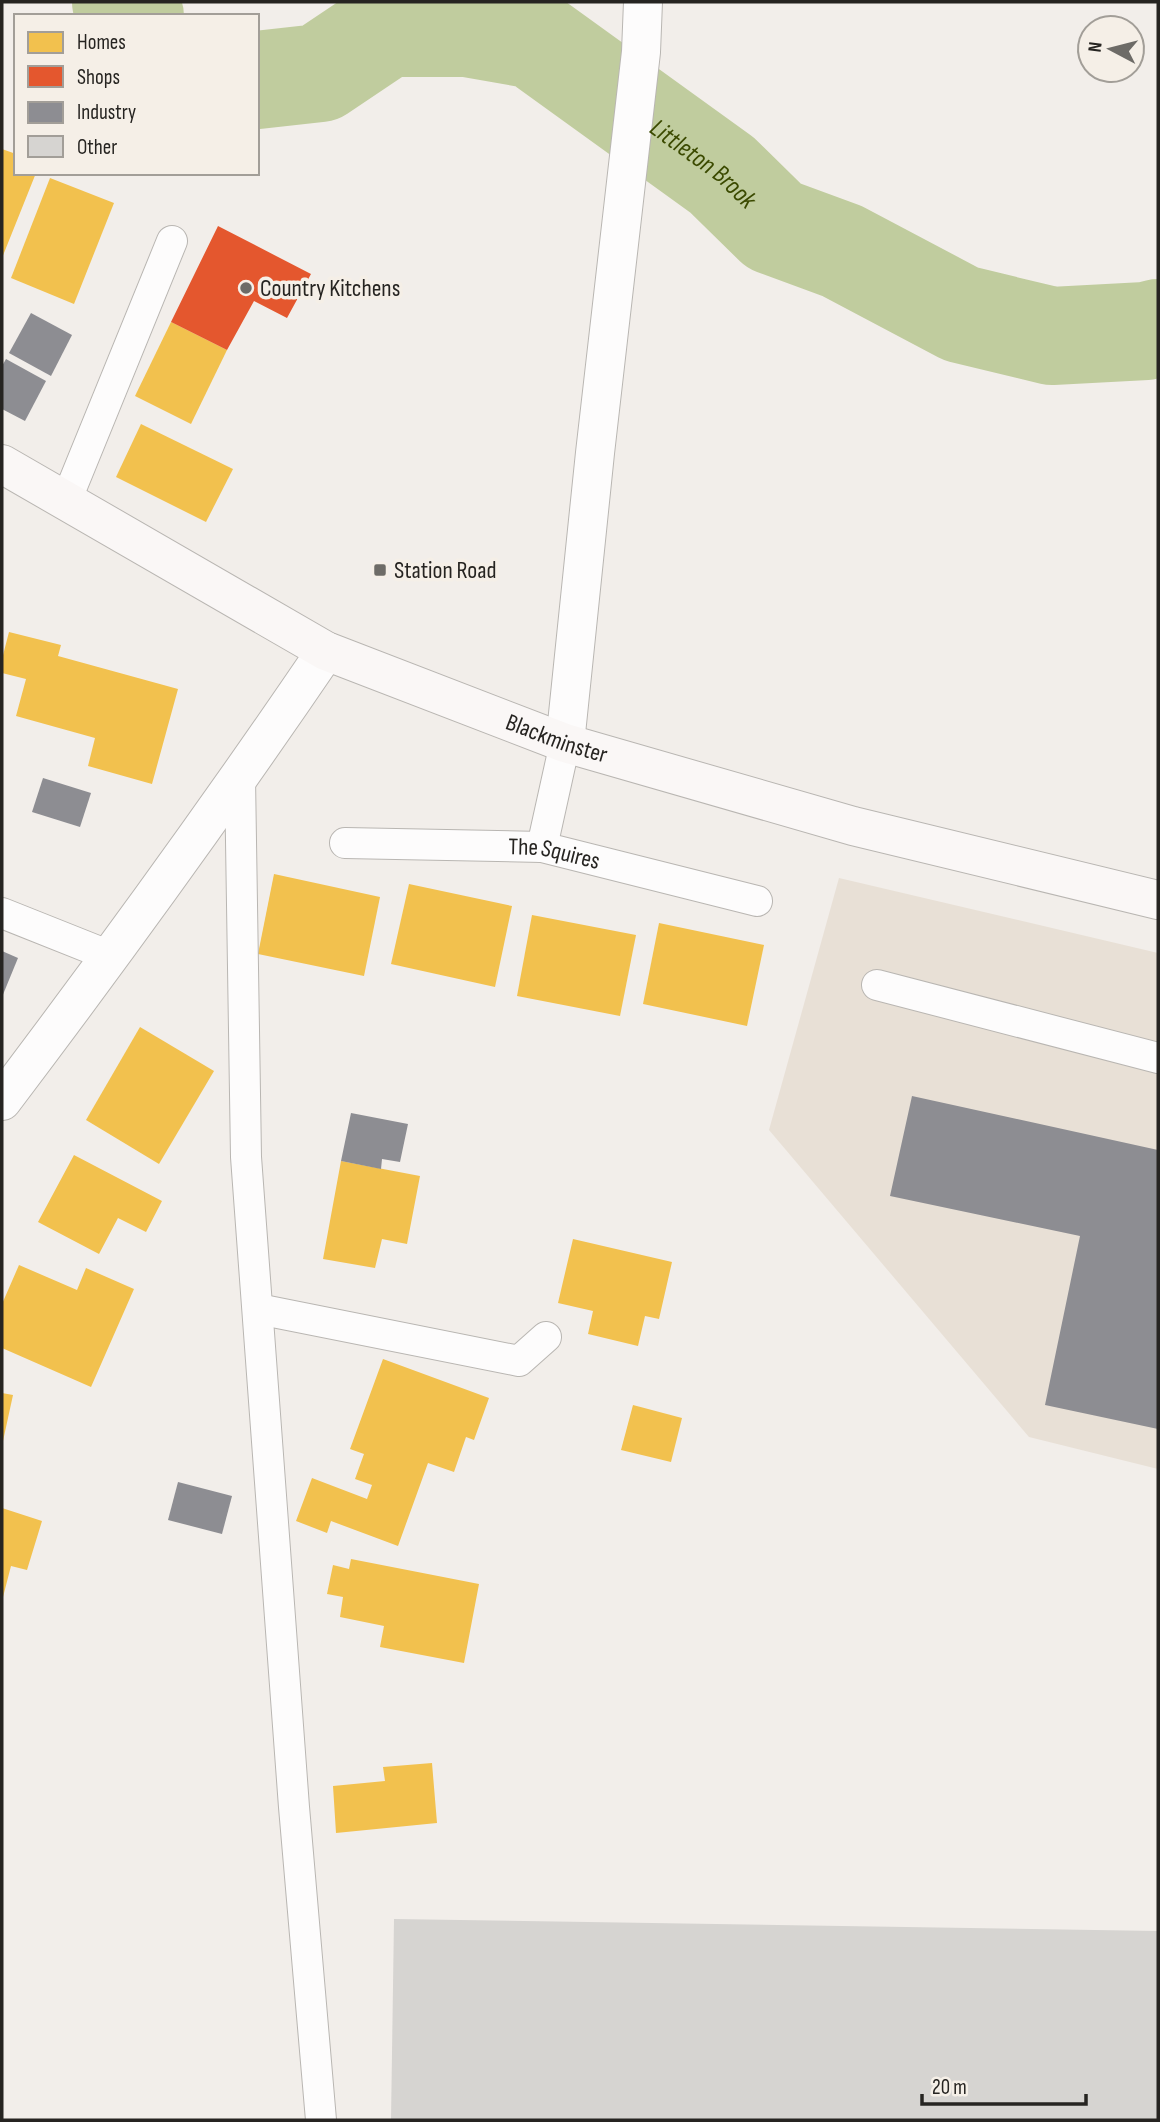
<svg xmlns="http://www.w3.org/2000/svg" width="1160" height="2122" viewBox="0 0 1160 2122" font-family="'Sofia Sans Condensed',sans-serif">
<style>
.built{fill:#e8e0d6}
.homes{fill:#f2c14e}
.shops{fill:#e4572e}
.industry{fill:#8d8d92}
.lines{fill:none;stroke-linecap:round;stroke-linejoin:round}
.river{stroke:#c0cc9e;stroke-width:98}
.building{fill:#d6d4d1}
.service-casing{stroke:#b9b6b2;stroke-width:32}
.minor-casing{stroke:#b9b6b2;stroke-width:40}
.secondary-casing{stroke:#b9b6b2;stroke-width:40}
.service{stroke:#fdfcfc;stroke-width:30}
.minor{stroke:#fdfcfc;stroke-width:38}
.secondary{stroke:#faf7f6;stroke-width:38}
.poi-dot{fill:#6d6b67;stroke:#f5efe7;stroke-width:2.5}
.labels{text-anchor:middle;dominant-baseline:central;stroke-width:7;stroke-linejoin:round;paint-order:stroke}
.poi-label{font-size:24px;fill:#262421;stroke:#f5efe7;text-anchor:start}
.street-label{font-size:24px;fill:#262421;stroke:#f5efe7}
.water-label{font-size:26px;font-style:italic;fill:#3b4a00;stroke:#f5efe7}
</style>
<rect width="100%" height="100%" fill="#f2eeea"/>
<polygon class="built" points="839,878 1158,953 1158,1469 1029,1437 769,1130"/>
<g class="homes">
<polygon points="2,149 16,154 16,173 36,173 2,258"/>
<polygon points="50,178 114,203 74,304 11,278"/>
<polygon points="171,322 227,350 191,424 135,396"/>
<polygon points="141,424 233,469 206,522 116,477"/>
<polygon points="9,632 61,645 58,656 178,689 152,784 88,766 95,738 16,716 26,679 2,673 2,659"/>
<polygon points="274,874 380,897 364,976 258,954"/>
<polygon points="409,884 512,906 495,987 391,964"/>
<polygon points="532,915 636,935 620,1016 517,996"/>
<polygon points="659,923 764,945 747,1026 643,1004"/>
<polygon points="140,1027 214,1071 159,1164 86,1120"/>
<polygon points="74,1155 162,1201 146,1232 118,1218 99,1254 38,1222"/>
<polygon points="341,1161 420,1176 407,1244 382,1239 375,1268 323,1259"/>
<polygon points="573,1239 672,1262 659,1319 645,1316 638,1346 588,1334 593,1311 558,1303"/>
<polygon points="19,1265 77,1290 86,1268 134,1289 91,1387 2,1348 2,1304"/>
<polygon points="383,1359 489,1398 474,1440 466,1437 454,1472 428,1463 398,1546 331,1521 327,1533 296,1521 312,1478 367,1499 372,1485 355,1479 364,1454 350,1449"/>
<polygon points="2,1393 13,1395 3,1441 2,1441"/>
<polygon points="633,1405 682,1418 671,1462 621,1450"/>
<polygon points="2,1508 42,1521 27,1570 11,1566 3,1597"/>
<polygon points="351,1559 479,1584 464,1663 380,1647 384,1626 340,1617 343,1597 327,1594 333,1565 349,1569"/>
<polygon points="432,1763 437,1823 336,1833 333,1786 385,1781 383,1767"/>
</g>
<polygon class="shops" points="218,226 311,274 287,318 254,301 227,350 171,322"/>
<g class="industry">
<polygon points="31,313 72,335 51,376 9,353"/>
<polygon points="6,359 46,381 25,421 2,409 2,366"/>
<polygon points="43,778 91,793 80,827 32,812"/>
<polygon points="2,951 18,958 2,997"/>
<polygon points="912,1096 1158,1150 1158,1429 1045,1405 1080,1236 890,1196"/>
<polygon points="351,1113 408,1124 400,1162 382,1159 381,1169 341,1161"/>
<polygon points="178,1482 232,1496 222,1534 168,1520"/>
</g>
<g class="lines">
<g class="river">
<polyline points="121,2 135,16"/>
<path id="s1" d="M257,80L320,73L387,28H467L535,40L722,175L774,226L842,251L961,314L1052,336L1146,331L1158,328"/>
</g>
</g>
<polygon class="building" points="394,1919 1158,1931 1158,2120 391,2120"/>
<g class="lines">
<defs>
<g id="service">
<polyline points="66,501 172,241"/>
<polyline points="240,778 246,1157 294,1807 321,2120"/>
<path id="s2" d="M345,843L542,847L757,901"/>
<polyline points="542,847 565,743"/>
<polyline points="2,913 110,956"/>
<polyline points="877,985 1158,1058"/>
<polyline points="258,1309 519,1361 546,1337"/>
</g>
<g id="minor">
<polyline points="565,743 595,453 641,52 643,2"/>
<path d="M2,1101C114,953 222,804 326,651"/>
</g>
<g id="secondary">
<path id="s3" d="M2,464L326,651L565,743L853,826L1158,900"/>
</g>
</defs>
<use href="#service" class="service-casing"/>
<use href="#minor" class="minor-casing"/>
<use href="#secondary" class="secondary-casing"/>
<use href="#service" class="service"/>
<use href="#minor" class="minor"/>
<use href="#secondary" class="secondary"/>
</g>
<g class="poi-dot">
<circle cx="246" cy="288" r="7"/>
<rect x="373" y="563" width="14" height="14" rx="3.5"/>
</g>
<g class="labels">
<g class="poi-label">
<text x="260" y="288">Country Kitchens</text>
<text x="394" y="570">Station Road</text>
</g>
<g class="street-label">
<text stroke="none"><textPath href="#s3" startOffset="621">Blackminster</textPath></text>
<text stroke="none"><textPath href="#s2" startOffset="210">The Squires</textPath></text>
</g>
<g class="water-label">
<text stroke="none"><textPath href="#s1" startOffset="502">Littleton Brook</textPath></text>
</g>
</g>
<rect width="1160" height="2122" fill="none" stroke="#262421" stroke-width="7"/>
<rect x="14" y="14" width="245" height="161" fill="#f5efe7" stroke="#a29e98" stroke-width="2"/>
<rect x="28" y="32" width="35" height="21" fill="#f2c14e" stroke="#a29e98" stroke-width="2"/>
<text x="77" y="49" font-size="21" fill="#262421">Homes</text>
<rect x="28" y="66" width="35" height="21" fill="#e4572e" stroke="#a29e98" stroke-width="2"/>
<text x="77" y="84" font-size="21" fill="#262421">Shops</text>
<rect x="28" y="102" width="35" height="21" fill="#8d8d92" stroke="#a29e98" stroke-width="2"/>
<text x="77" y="119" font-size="21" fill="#262421">Industry</text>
<rect x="28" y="136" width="35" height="21" fill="#d6d4d1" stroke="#a29e98" stroke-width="2"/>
<text x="77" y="154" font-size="21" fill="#262421">Other</text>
<g transform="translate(1111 49) rotate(277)"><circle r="33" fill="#f5efe7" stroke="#a29e98" stroke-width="2"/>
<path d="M0-5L12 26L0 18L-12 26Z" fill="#6d6b67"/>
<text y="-10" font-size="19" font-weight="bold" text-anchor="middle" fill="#262421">N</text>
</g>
<path d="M922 2094v10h164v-10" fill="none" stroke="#262421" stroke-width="3.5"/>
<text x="932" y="2094" font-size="21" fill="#262421" stroke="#f5efe7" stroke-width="5" paint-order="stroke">20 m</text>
</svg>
